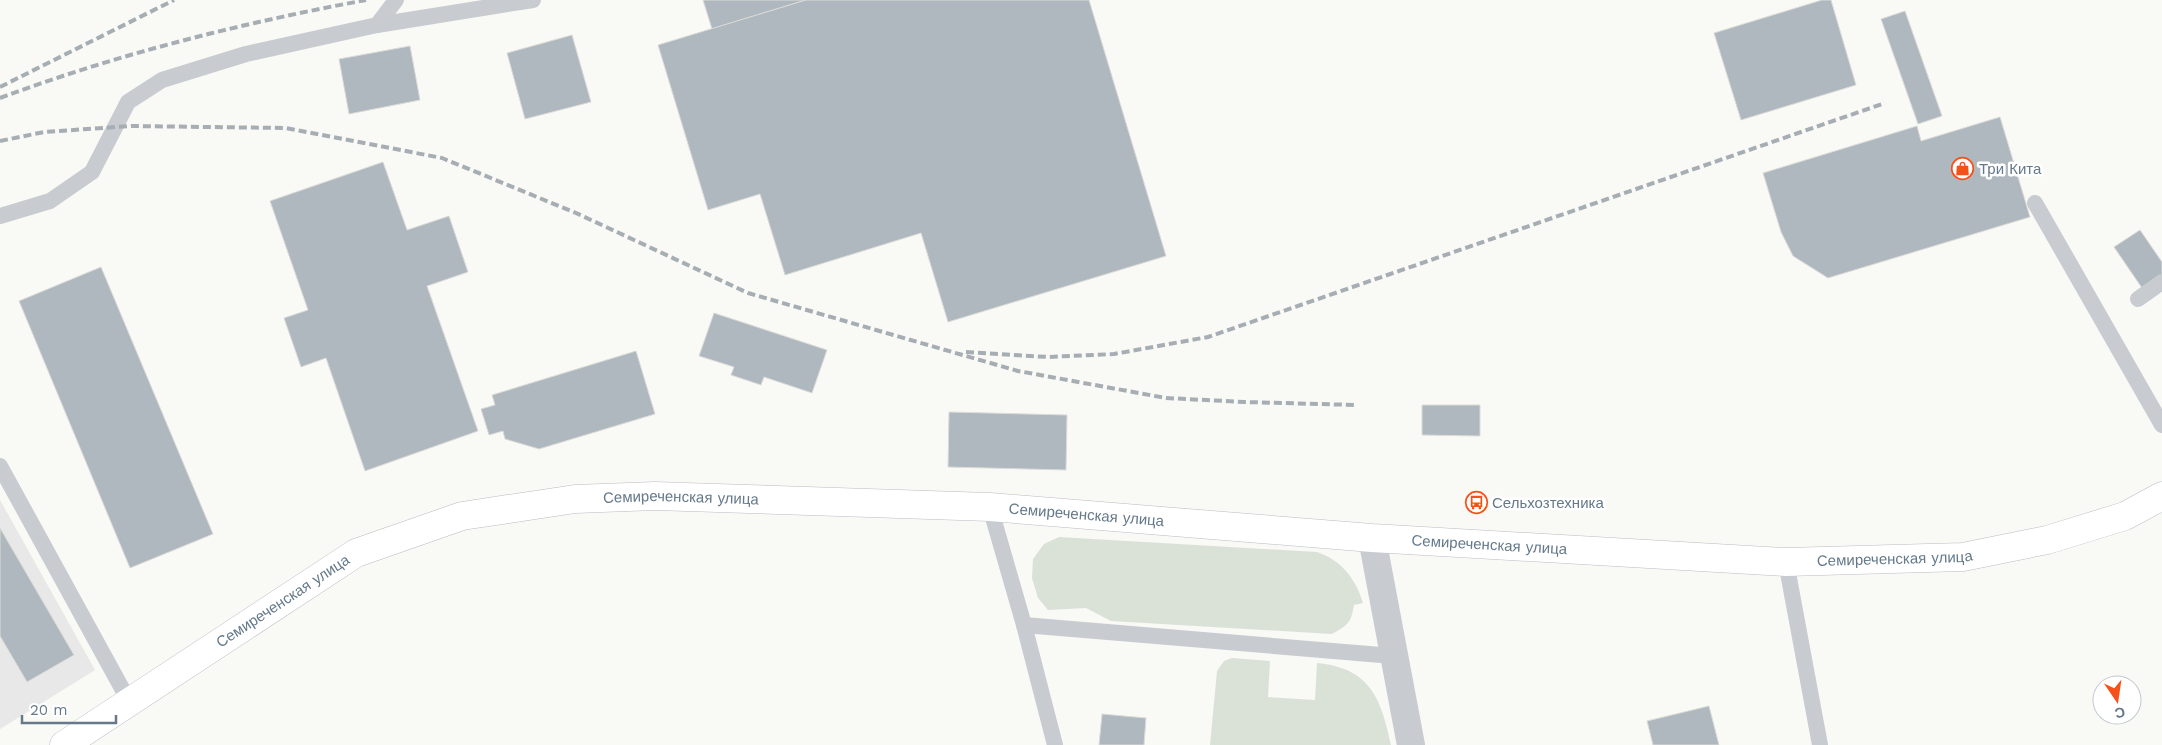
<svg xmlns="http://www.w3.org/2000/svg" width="2162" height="745" viewBox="0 0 2162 745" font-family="'Work Sans',sans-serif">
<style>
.built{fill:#e7e8e7}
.green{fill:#dae1d7}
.building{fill:#afb8be;stroke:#dbdbd8}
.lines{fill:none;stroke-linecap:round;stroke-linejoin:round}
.secondary-casing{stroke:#b8bec3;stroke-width:29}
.service{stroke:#c8ccd0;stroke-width:16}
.minor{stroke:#c8ccd0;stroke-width:28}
.secondary{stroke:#fff;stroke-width:28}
.rail{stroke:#a6adb3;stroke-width:4;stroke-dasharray:8 4;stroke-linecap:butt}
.labels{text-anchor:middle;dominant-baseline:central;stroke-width:5;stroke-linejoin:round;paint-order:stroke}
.poi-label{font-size:15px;fill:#65798a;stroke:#fff;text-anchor:start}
.street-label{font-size:15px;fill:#65798a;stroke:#fff}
</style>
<rect width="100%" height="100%" fill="#f9f9f6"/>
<polygon class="built" points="0,500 95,670 0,729"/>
<g class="green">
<path d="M1059,537L1317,552C1341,560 1356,579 1363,603L1354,605C1351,623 1348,625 1332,634L1111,621L1086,608L1048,610L1038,598L1032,578L1033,559L1044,544Z"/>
<path d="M1232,658L1270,661L1268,697L1315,700L1317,663C1370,668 1381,698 1391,745H1210L1217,671L1224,661Z"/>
</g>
<g class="building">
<polygon points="703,0 806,0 712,29"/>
<polygon points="806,0 1089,0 1166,256 948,322 921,233 785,275 760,194 708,210 658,45"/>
<polygon points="1822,0 1831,0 1856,85 1741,120 1714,33"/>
<polygon points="1905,11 1942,116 1918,124 1881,19"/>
<polygon points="572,35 591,102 525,119 507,53"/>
<polygon points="410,46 420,100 349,114 339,59"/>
<polygon points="2000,117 2030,217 1828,278 1793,256 1781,232 1763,173 1917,126 1921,141"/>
<polygon points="383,162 407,230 449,216 468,272 427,286 478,431 365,471 326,358 301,367 284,318 308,310 270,201"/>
<polygon points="2140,230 2162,262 2162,275 2142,288 2114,247"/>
<polygon points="101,267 213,534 130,568 19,301"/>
<polygon points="714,313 827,350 812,393 764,377 761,385 731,375 734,367 699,356"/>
<polygon points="636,351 655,414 539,449 505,439 503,431 489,435 481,409 495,405 492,395"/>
<polygon points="1422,405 1480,405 1480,436 1422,435"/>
<polygon points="949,412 1067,415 1066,470 948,467"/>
<polygon points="0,528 74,655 27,682 0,636"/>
<polygon points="1709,706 1719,745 1653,745 1647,721"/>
<polygon points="1102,714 1146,718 1144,745 1099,745"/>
</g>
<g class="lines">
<defs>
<g id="secondary">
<path id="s1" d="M64,745L356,553L462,516L575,499L655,496L990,507L1372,538L1786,562L1963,557L2047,540L2125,516L2162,496"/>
</g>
</defs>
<use href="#secondary" class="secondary-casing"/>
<g class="service">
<polyline points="377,25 533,0"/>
<polyline points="2035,203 2162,425"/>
<polyline points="0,216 50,201 92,172 128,102 162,80 246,54 377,25 396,0"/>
<polyline points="2138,299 2162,282"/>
<polyline points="0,466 130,703"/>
<polyline points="990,507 1024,625 1055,745"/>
<polyline points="1786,562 1820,745"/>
<polyline points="1024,625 1393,656"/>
</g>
<polyline class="minor" points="1372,538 1411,745"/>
<use href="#secondary" class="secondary"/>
<g class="rail">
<polyline points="0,87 174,0"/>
<path d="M0,98C118,54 242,23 366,0"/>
<polyline points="0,141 44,132 131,126 286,128 442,158 576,213 748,293 1018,371 1166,398 1244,402 1357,405"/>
<polyline points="966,352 1048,357 1114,354 1208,337 1885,103"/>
</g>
</g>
<defs>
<symbol id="shop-ring" viewBox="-11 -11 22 22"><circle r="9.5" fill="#fff" stroke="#f65119" stroke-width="1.5"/><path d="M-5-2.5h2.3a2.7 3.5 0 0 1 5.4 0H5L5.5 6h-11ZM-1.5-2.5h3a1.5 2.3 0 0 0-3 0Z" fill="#f65119"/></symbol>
<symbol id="bus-ring" viewBox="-11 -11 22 22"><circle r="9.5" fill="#fff" stroke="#f65119" stroke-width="1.5"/><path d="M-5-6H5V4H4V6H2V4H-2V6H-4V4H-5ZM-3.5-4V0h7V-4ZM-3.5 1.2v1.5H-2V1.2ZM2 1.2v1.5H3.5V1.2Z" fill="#f65119"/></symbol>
</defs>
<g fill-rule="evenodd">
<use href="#shop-ring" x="1950" y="156" width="25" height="25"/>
<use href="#bus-ring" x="1464" y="490" width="25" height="25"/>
</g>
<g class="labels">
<g class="poi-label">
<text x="1979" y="169">Три Кита</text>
<text x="1492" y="503">Сельхозтехника</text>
</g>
<g class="street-label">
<text stroke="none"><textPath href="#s1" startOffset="682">Семиреченская улица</textPath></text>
<text stroke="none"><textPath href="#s1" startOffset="1088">Семиреченская улица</textPath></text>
<text stroke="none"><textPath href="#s1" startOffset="1492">Семиреченская улица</textPath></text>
<text stroke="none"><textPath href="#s1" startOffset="1898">Семиреченская улица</textPath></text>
<text stroke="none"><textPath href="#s1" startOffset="262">Семиреченская улица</textPath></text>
</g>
</g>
<g transform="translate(2117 700) rotate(167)"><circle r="24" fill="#ffffff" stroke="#c1c9d0"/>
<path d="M0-4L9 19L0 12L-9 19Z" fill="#f65119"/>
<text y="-8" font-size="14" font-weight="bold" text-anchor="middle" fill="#65798a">С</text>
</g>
<path d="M22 715v8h94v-8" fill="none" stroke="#65798a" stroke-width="2.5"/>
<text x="30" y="715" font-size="15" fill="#65798a" stroke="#ffffff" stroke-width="4" paint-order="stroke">20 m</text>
</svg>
